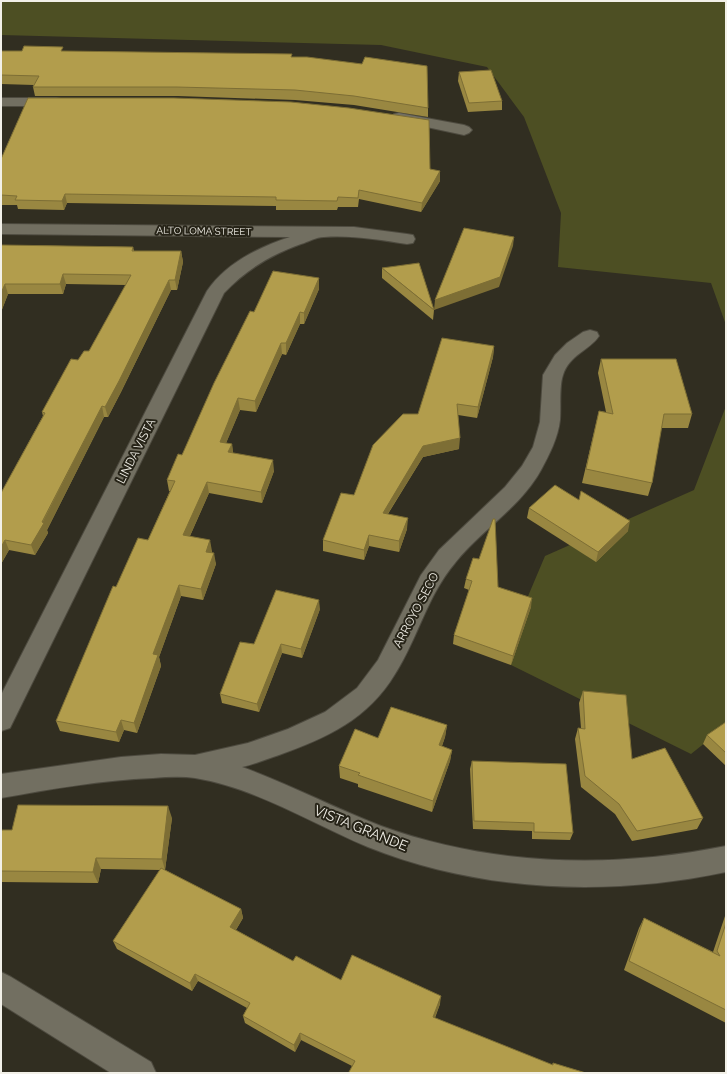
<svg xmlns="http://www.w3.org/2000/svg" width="727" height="1074" viewBox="0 0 727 1074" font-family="Raleway,sans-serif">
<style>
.green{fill:#4d4f23}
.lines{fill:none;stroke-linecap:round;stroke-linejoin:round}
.minor-casing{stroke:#4d4a3f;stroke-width:2}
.tertiary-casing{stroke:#4d4a3f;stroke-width:2}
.minor{fill:#726f61;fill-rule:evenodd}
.tertiary{fill:#726f61;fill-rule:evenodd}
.wall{fill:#998741}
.shaded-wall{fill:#7d6e35}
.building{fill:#b29d4c;stroke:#7d6e35}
.labels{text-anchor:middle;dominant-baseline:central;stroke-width:4;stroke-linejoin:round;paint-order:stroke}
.far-street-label{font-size:10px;fill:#f2f0e8;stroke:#272418}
.street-label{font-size:12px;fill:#f2f0e8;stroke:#272418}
.near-street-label{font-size:14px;fill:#f2f0e8;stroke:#272418}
</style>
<rect width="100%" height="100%" fill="#312e21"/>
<g class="green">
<polygon points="1,1 726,1 726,325 711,283 558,267 561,213 524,117 487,67 381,45 1,35"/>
<polygon points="726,406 726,726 691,754 501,660 545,556 694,490"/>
</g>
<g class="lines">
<defs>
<g id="minor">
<polygon points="1,98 56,98 61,99 63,102 61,105 56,106 1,106"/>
<polygon points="399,113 464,125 469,127 472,130 469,133 464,135 394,120 392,117 394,114"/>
<path d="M1,224L354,227L407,234L413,235L415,239L413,243L407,244C380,240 352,235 324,237C316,237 308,242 301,244C270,255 246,270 224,293L10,728L1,731V695L207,291C226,263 259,247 290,237L1,234Z"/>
<path d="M590,330L597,332L599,336C590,350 569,355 563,375C559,386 561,407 560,420C558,438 549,455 541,470C520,508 481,530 455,563C427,596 418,638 395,674C368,719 327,738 279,755C267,759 255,764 242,767C289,784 334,808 381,826C491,866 612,869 726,846V872C608,897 481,892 368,847C311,823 256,788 195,778C181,776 167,777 153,778C102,780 52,789 1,798V774L121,757L161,754L195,755L248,743L288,729L325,712L357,688L378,660L421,575L439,550L505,487L522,466L533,447L540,422L543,375L555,355L567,343L583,332Z"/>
</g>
<polygon id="tertiary" points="1,972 11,977 151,1062 156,1073 111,1073 1,1004"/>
</defs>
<use href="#minor" class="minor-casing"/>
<use href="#tertiary" class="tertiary-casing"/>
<use href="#minor" class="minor"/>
<use href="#tertiary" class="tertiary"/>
</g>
<g class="wall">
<polygon points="1,51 64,51 292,57 428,108 428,117 354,105 295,100 178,96 35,96 33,87 34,85 1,84"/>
<polygon points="459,72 502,101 502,110 468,112 458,81"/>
<polygon points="1,159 430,169 440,181 421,212 359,199 358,207 338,207 337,210 276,210 276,206 67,203 64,210 18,209 17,205 1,205"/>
<polygon points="1,245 133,247 134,251 181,251 183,262 177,290 171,290 121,392 108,417 104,417 47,530 48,533 35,555 9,550 1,564 1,493 43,416 42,412 78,360 89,351 126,285 66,284 63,294 8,294 1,312"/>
<polygon points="382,268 434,310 433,320 382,278"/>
<polygon points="319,278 319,289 304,324 300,324 286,355 282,354 256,412 240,410 226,443 232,444 233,453 274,471 262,503 209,493 190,536 212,551 212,553 216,564 203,600 181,596 159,657 161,666 137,733 124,730 119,742 60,731 56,721 116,587 148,540 170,491 169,491 167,480 182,455 254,312"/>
<polygon points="494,346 493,357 477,418 458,415 459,449 423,457 388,514 407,529 399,552 369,546 364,560 323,551 323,540 354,495 418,414"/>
<polygon points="601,359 692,414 688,428 661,428 652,483 648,496 582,483 599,411 606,412 598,373"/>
<polygon points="529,508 628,531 596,562 527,518"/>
<polygon points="466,579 498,587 531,607 511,665 453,644 454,635 469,590 464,588"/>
<polygon points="320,609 302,658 282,653 259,712 222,703 220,694 254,644"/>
<polygon points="583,691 632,759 703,818 697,829 632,841 615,814 581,787 575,739 578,728 581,728 579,703"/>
<polygon points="726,722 726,766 703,744 707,735"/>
<polygon points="447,725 445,737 442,746 452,750 450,761 432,812 358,787 358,784 340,778 339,766 378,738"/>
<polygon points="472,761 573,833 570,840 532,839 532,831 473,829 470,769"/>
<polygon points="172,818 165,870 241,909 243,918 236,930 293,961 341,980 440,1004 435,1018 552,1065 553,1063 586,1073 349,1073 352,1066 301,1040 295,1052 245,1023 243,1016 247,1008 198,981 192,991 117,949 113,941 160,870 101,869 98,883 1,882 1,833 12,830"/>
<polygon points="726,913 726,1023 624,970 639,928 644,918 713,952"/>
</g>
<g class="shaded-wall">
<polygon points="440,171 440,181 421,212 422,203"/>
<polygon points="65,194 67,203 64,210 62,201"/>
<polygon points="514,237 513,246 499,287 434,310 435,300"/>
<polygon points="181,251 183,262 177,290 175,280"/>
<polygon points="63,274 66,284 63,294 60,284"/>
<polygon points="319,278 319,289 304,324 304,313"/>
<polygon points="169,280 171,290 121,392 108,417 105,407"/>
<polygon points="5,284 8,294 1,312 1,293"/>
<polygon points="300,312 300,324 286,355 286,343"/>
<polygon points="281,343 282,354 256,412 255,401"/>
<polygon points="494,346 493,357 477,418 478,407"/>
<polygon points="238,398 240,410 222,453 220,442"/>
<polygon points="102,406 104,417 47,530 48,533 35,555 31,545"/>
<polygon points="460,438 459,449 423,457 382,523 383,513 423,446"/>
<polygon points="232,444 233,455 228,452"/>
<polygon points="273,460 274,471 262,503 261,492"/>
<polygon points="207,482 209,493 185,547 183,535"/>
<polygon points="408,518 407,529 399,552 399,541"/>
<polygon points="630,521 628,531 596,562 598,552"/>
<polygon points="369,535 369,546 364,560 364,550"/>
<polygon points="5,540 9,550 1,564 1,547"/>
<polygon points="210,540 212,551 208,563 206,552"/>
<polygon points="214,553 216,564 203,600 201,589"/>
<polygon points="179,585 181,596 159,657 161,666 137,733 134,723 153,654"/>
<polygon points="532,598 531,607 511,665 513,656"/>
<polygon points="319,600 320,609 302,658 301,649"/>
<polygon points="281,644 282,653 259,712 257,704"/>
<polygon points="121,720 124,730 119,742 116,732"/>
<polygon points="447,725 445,737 438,757 439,745"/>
<polygon points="452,750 450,761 432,812 433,801"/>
<polygon points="168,806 172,818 165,870 162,859"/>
<polygon points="96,858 101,869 98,883 93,872"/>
<polygon points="241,909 243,918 232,936 230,927"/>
<polygon points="195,974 198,981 192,991 190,983"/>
<polygon points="441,996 440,1004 432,1024 433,1017"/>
<polygon points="300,1033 301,1040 295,1052 294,1045"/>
</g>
<g class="building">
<polygon points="24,46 63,47 61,51 292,54 291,57 307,57 362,64 365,57 427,66 428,108 354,96 295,90 176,87 33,87 39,76 1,75 1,51 22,51"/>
<polygon points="491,70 502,101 469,103 459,72"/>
<polygon points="28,98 174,98 291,102 349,108 429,120 430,169 440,171 422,203 359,190 358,198 338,197 337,201 276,200 276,197 65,194 62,201 15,200 17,196 1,195 1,159"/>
<polygon points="464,228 514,237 500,277 435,300"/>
<polygon points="1,245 133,247 132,251 181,251 175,280 169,280 119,381 105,407 102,406 42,522 44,523 31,545 5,540 1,547 1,493 45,413 42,412 71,359 78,360 84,351 89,351 131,275 63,274 60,284 5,284 1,293"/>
<polygon points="419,263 434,310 382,268"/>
<polygon points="273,271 319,278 304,313 300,312 286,343 281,343 255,401 238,398 220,442 232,444 228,452 273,460 261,492 207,482 183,535 210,540 206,552 214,553 201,589 179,585 153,654 158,655 134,723 121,720 116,732 56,721 113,586 116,587 138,538 148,540 175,481 167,480 178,454 182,455 214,383 250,311 254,312"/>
<polygon points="442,338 494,346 478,407 457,404 460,438 423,446 383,513 408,518 399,541 369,535 364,550 323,540 341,493 354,495 373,445 403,414 418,414"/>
<polygon points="601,359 676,359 692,414 664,414 652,483 586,469 599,411 613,414"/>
<polygon points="555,485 579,500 581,491 630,521 598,552 529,508"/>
<polygon points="493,519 495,519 498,587 532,598 513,656 454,635 472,581 466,579 473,558 479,559"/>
<polygon points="276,590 319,600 301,649 281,644 257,704 220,694 240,642 254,644"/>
<polygon points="583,691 626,695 632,759 665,748 703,818 637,831 619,804 585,776 578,728 585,729"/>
<polygon points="391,707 447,725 439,745 452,750 433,801 358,775 360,773 339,766 355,729 378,738"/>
<polygon points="726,722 726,753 707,735"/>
<polygon points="472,761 566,764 573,833 534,832 534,823 474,821"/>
<polygon points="18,805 168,806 162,859 96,858 93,872 1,871 1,833 2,830 12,830"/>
<polygon points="161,868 241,909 230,927 293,961 296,956 341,980 352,955 441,996 433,1017 553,1065 553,1063 586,1073 351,1073 349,1072 355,1061 300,1033 294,1045 243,1016 250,1003 195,974 190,983 113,941"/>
<polygon points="644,918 720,956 717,951 726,923 726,1010 629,961"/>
</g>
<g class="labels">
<g class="far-street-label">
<text transform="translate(204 231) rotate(1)">ALTO LOMA STREET</text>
</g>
<g class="street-label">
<text transform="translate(136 451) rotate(-63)">LINDA VISTA</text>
<text transform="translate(416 610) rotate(-62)">ARROYO SECO</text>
</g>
<g class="near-street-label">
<text transform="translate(361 828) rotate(22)">VISTA GRANDE</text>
</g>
</g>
<rect width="727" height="1074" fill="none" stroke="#f2f0e8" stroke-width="4"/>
</svg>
